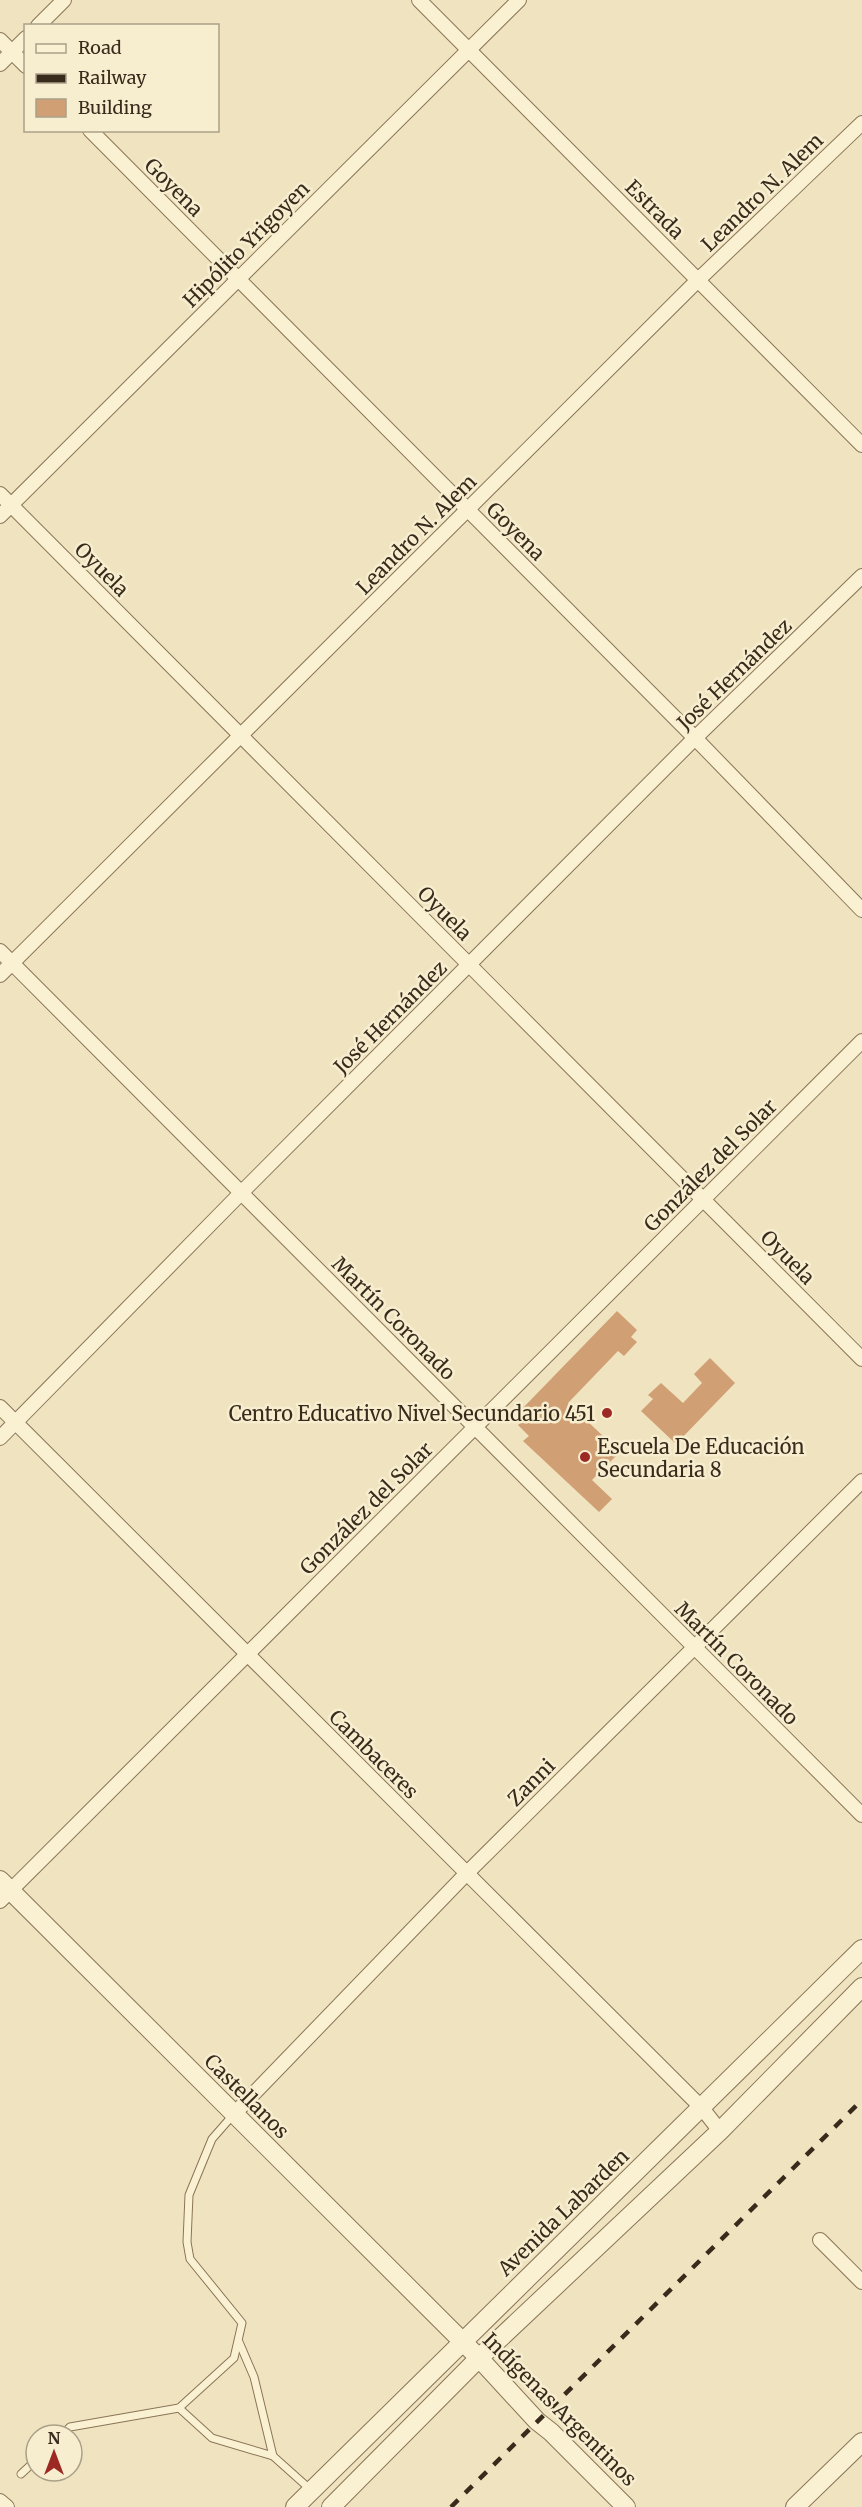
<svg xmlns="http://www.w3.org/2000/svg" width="862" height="2507" viewBox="0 0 862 2507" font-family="Merriweather,serif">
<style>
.building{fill:#d09f74}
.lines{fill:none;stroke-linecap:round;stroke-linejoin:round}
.service-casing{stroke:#8a7557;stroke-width:9}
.minor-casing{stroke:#8a7557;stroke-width:16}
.tertiary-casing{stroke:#8a7557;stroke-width:20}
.service{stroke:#faf1d3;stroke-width:7}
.minor{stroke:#faf1d3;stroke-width:14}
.tertiary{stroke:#faf1d3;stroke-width:18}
.rail{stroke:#392b1c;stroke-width:4.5;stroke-dasharray:10 10;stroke-linecap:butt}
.poi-dot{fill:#9c2924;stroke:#f7eed0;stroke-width:2}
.labels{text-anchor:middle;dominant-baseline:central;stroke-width:5;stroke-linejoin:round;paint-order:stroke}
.street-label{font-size:20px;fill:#392b1c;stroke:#f7eed0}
.poi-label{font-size:20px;fill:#392b1c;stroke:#f7eed0;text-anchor:end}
</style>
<rect width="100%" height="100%" fill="#f0e4c0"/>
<g class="building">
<polygon points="617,1311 637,1330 631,1337 637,1342 624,1356 618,1351 568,1403 620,1452 592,1480 612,1499 599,1512 523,1441 529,1436 518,1425 526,1417 520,1411"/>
<polygon points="710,1358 735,1383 676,1444 641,1411 653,1399 648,1395 661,1383 683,1403 702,1383 694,1374"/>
</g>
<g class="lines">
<defs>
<g id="service">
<polyline points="179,2408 212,2438 273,2456 254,2377 239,2342"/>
<polyline points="62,2435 70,2427 179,2408 234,2358 242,2323 190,2259 187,2242 189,2195 212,2139 233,2115"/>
<polyline points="273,2456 311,2490"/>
<polyline points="21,2474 36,2460"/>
</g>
<g id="minor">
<polyline points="419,0 862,445"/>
<polyline points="38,26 64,0"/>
<polyline points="0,40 26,66"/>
<polyline points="0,64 26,38"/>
<polyline points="90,130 695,738 862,910"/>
<polyline points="0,494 862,1359"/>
<polyline points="0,516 519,0"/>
<polyline points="0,951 862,1815"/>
<polyline points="0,975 698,280 862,123"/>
<polyline points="0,1407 702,2108 720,2131"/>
<polyline points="0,1438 241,1193 695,738 862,576"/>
<polyline points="0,1901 862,1041"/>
<polyline points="233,2115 466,1874 862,1481"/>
<polyline points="820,2240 862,2282"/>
<polyline points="0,2501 7,2507"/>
</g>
<g id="tertiary">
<polyline points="0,1880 479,2358 537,2421 551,2432 626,2507"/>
<polyline points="295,2507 862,1949"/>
<polyline points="331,2507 479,2358 720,2131 862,1987"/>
<polyline points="795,2507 862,2442"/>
</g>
</defs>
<use href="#service" class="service-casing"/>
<use href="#minor" class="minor-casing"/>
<use href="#tertiary" class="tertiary-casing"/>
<use href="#service" class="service"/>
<use href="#minor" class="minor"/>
<use href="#tertiary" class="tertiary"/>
<polyline class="rail" points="451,2507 862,2100"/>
</g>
<g class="poi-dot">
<circle cx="607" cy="1413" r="6"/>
<circle cx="585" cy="1457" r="6"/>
</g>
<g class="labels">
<g class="street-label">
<text transform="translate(174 187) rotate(45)">Goyena</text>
<text transform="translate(762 192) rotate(-44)">Leandro N. Alem</text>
<text transform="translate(655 209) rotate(45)">Estrada</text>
<text transform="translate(246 244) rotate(-45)">Hipólito Yrigoyen</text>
<text transform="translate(516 531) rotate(45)">Goyena</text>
<text transform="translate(416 534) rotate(-45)">Leandro N. Alem</text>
<text transform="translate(102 569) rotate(45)">Oyuela</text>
<text transform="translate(734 674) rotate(-44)">José Hernández</text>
<text transform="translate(445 913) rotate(45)">Oyuela</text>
<text transform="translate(390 1017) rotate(-45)">José Hernández</text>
<text transform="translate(710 1165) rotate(-45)">González del Solar</text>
<text transform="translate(788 1257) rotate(45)">Oyuela</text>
<text transform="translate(394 1318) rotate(45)">Martín Coronado</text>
<text transform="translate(366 1508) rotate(-45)">González del Solar</text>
<text transform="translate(737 1663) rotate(45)">Martín Coronado</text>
<text transform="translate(374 1754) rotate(45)">Cambaceres</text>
<text transform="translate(531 1782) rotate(-45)">Zanni</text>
<text transform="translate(247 2096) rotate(45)">Castellanos</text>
<text transform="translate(563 2212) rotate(-44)">Avenida Labarden</text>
<text transform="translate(560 2409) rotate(45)">Indígenas Argentinos</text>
</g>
<g class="poi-label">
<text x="595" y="1413">Centro Educativo Nivel Secundario 451</text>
<text x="597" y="1446" text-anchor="start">Escuela De Educación<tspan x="597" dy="23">Secundaria 8</tspan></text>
</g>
</g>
<rect x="24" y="24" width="195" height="108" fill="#f7eed0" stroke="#aba088" stroke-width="1.5"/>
<rect x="36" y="44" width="30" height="9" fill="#faf1d3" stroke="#aba088" stroke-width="1.5"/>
<text x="78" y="54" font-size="18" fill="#392b1c">Road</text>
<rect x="36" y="74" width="30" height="9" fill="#392b1c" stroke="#aba088" stroke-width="1.5"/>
<text x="78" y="84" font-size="18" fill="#392b1c">Railway</text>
<rect x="36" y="99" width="30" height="18" fill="#d09f74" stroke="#aba088" stroke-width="1.5"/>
<text x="78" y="114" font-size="18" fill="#392b1c">Building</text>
<g transform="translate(54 2453)"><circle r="28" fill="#f7eed0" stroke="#aba088" stroke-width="1.5"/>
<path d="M0-4.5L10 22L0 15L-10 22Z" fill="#9c2924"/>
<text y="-9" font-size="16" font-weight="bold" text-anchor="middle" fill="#392b1c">N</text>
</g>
</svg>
